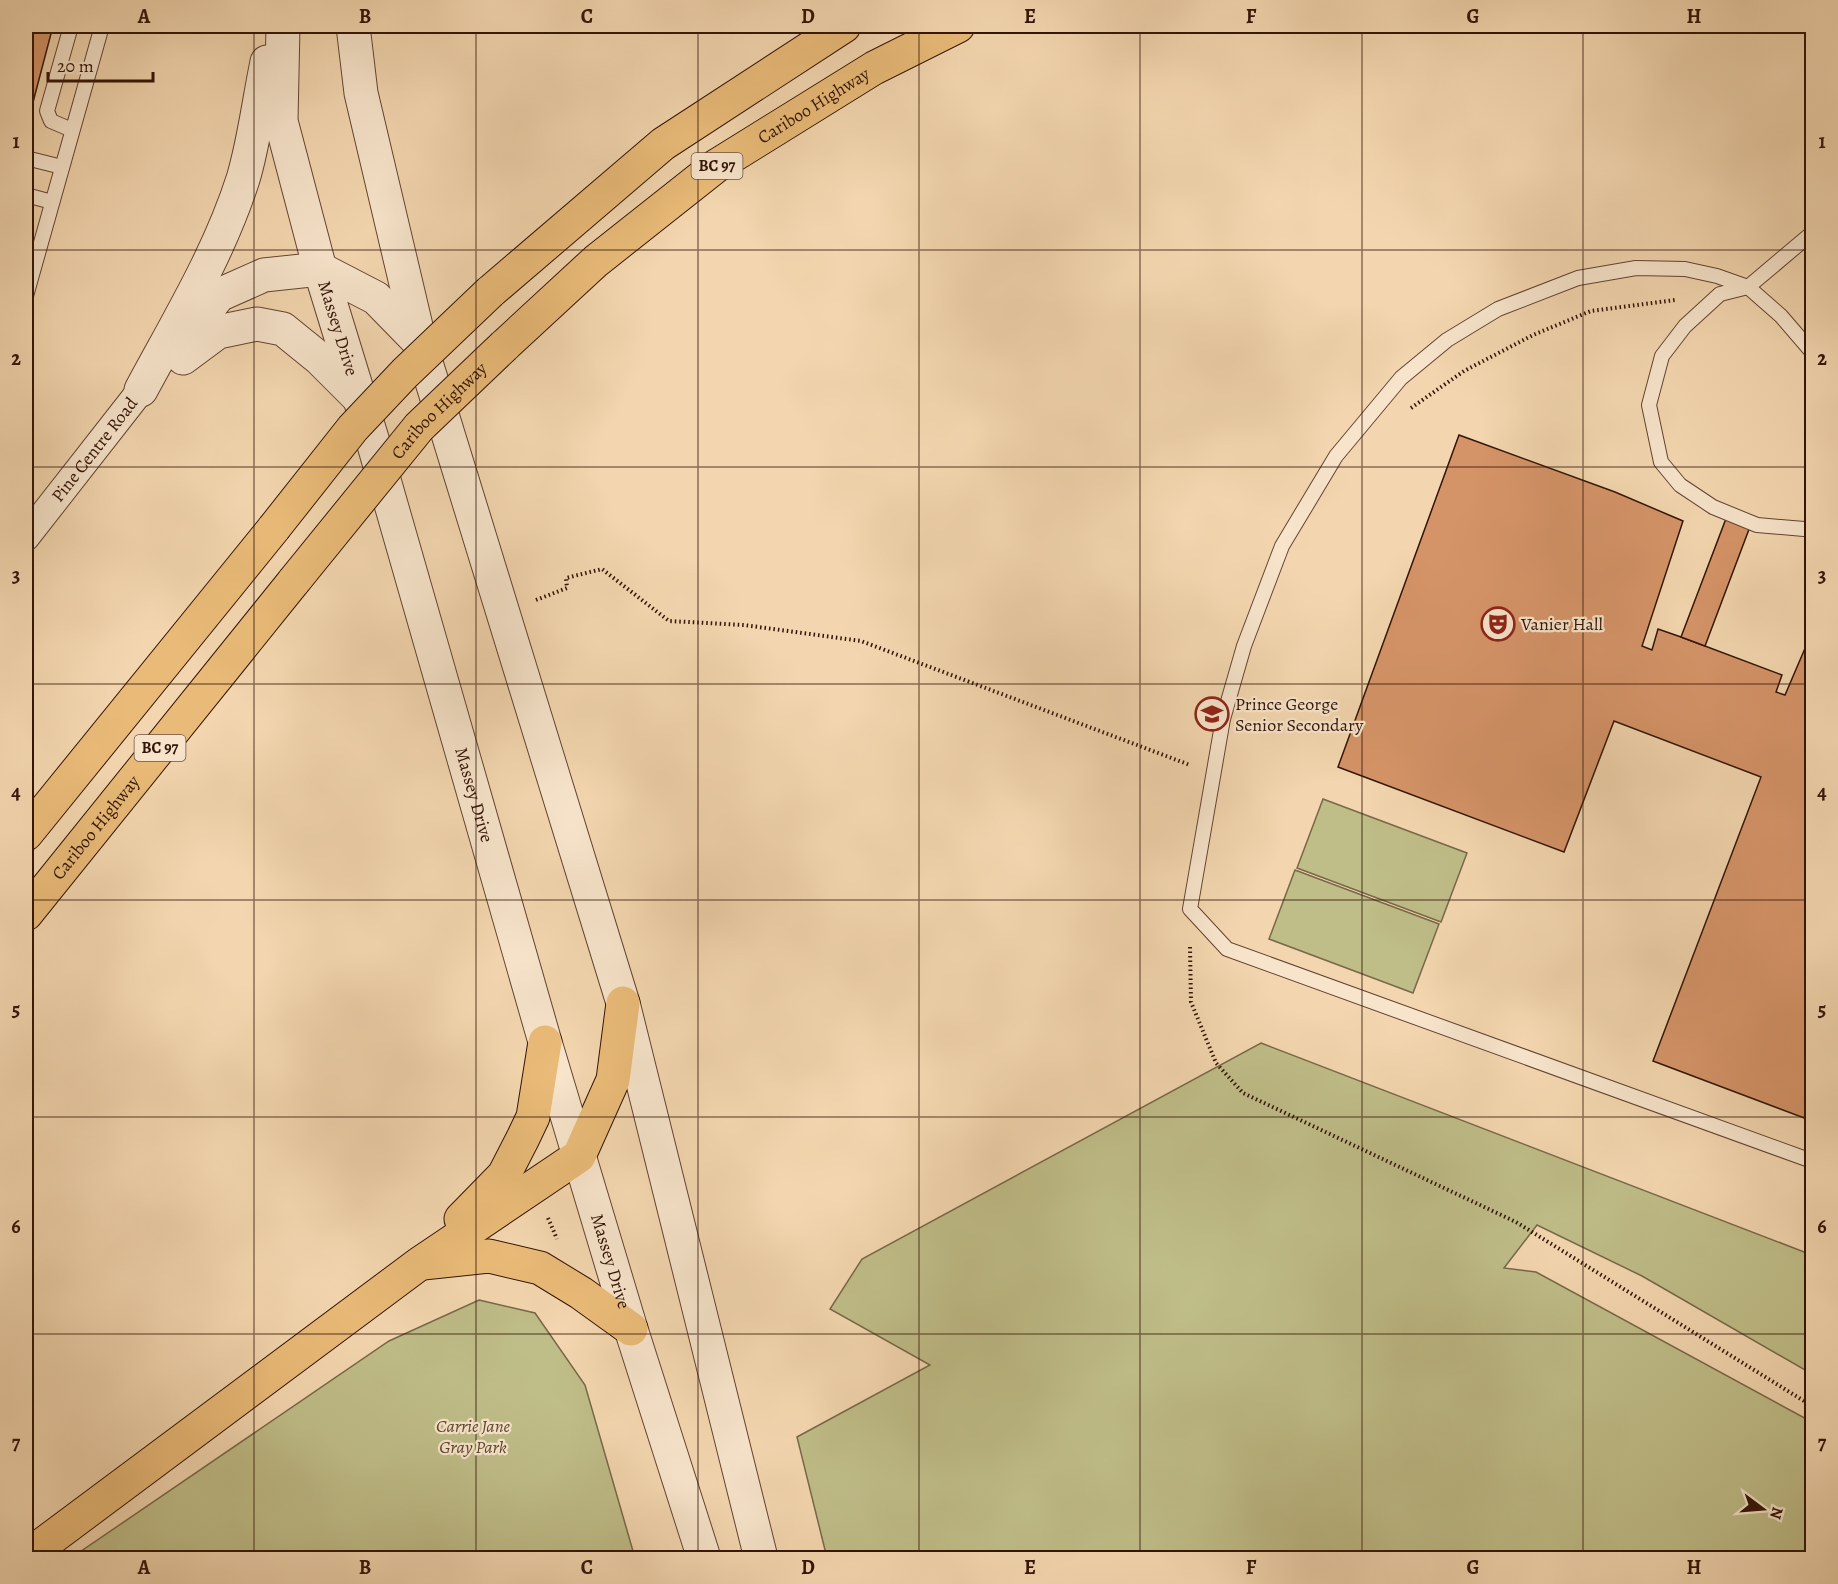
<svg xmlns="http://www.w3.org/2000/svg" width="1838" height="1584" viewBox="0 0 1838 1584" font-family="Alegreya,serif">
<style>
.green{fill:#bfbd88;stroke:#786848;stroke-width:1.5}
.building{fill:#d59468;stroke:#321407;stroke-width:1.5}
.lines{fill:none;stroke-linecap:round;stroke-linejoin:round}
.service-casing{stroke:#624431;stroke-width:16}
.minor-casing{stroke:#624431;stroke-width:29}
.tertiary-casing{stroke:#624431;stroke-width:35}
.trunk-casing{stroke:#321407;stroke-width:35}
.path{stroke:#321407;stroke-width:4;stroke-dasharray:1.5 3;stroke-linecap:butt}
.service{stroke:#f7e4cb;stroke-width:14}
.minor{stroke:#f7e4cb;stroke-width:27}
.tertiary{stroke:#f7e4cb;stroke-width:33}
.trunk{stroke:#eabb78;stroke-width:33}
.trunk-bridge-casing{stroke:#321407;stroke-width:35;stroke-linecap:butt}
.trunk-bridge{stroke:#eabb78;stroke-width:33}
.grid{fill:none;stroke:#321407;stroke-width:1.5;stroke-opacity:0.55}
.labels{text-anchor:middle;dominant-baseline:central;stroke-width:4.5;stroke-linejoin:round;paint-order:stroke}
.shield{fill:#f7e4cb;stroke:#6d5242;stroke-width:1.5}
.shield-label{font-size:16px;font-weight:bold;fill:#321407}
.street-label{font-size:18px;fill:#321407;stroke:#f7e4cb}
.poi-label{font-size:18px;fill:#321407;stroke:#f7e4cb;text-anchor:start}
.park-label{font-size:18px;font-style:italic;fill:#5c472e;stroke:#f7e4cb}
.neatline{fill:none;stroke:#321407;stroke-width:2}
.grid-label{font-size:20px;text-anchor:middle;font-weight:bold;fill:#321407}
</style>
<rect width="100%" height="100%" fill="#f3d6af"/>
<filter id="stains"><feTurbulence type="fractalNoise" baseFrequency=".00333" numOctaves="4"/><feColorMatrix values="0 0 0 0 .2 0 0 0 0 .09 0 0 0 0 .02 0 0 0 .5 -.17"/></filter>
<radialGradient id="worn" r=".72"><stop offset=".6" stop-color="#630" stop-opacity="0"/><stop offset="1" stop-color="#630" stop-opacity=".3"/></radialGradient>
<g class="green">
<polygon points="1323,799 1467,853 1441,922 1297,868"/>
<polygon points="1295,870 1439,924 1413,993 1269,939"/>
<polygon points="1261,1043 1812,1255 1812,1374 1642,1276 1537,1225 1504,1268 1536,1272 1812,1422 1812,1558 827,1558 797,1437 930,1365 830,1309 862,1259"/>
<polygon points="479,1300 535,1313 585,1385 635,1558 71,1558 389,1341"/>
</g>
<g class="building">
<polygon points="26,26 53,26 26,129"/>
<polygon points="1459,435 1615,492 1683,521 1642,646 1652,650 1658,629 1681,637 1782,675 1776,692 1785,695 1812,632 1812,974 1807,988 1812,990 1812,1121 1653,1061 1761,777 1614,721 1564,852 1338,767"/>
<polygon points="1727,516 1751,524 1705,646 1681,637"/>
</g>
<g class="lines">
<defs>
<g id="service">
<polyline points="71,26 47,111 51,121 72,130"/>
<polyline points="26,158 62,167"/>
<polyline points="26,195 52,202"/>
<polyline points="1812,233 1748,287 1720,294 1685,326 1662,356 1649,405 1661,462 1680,485 1713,507 1757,525 1804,529 1812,527"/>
<polyline points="26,296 102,26"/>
<polyline points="1812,352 1781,316 1748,287 1717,276 1685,269 1636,268 1578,278 1498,309 1447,340 1401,378 1336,456 1282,546 1244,646 1223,719 1190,909 1227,949 1812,1161"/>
</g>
<g id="minor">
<path id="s1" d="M26,537L141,390"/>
</g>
<g id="tertiary">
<path id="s2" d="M283,26L281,121L320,269L374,445L545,1042L631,1329L704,1558"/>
<polyline points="353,26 361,93 420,343 623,1003 761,1558"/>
<polyline points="187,335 219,295 264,275 320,269 376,298 419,342"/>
<polyline points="183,358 218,332 257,324 283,329 320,359 357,396"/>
<path d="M141,390C178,321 219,254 243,179C254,143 259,100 267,62"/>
</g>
<g id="trunk">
<polyline points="490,292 663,144 844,26"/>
<path id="s3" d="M504,346L596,261L716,166L874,68L958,26"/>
<polyline points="26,834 274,528"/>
<path id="s4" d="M26,914L294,581"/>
<polyline points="461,1219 504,1175 523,1138 533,1117 545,1042"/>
<polyline points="423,1263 489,1256 540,1268 581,1293 631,1329"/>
<polyline points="26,1557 419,1264 579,1156 613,1080 623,1003"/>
</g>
</defs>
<use href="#service" class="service-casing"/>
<use href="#minor" class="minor-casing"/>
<use href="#tertiary" class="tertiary-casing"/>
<use href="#trunk" class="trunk-casing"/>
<g class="path">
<polyline points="1411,408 1464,371 1533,335 1591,311 1675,300"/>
<polyline points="536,600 567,588 566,578 602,569 669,621 744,625 861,641 1190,765"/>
<polyline points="1190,947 1191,1002 1216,1063 1243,1093 1516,1222 1812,1406"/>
<polyline points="548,1218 557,1239"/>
</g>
<use href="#service" class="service"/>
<use href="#minor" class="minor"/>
<use href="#tertiary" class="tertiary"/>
<use href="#trunk" class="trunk"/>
<defs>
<g id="trunk-bridge">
<polyline points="274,528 353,428 405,373 490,292"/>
<path id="s5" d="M294,581L419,427L504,346"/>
</g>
</defs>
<use href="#trunk-bridge" class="trunk-bridge-casing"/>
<use href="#trunk-bridge" class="trunk-bridge"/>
</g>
<path class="grid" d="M254,26V1558M476,26V1558M698,26V1558M919,26V1558M1140,26V1558M1362,26V1558M1583,26V1558M26,250H1812M26,467H1812M26,684H1812M26,900H1812M26,1117H1812M26,1334H1812"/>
<defs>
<symbol id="theatre-ring" viewBox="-11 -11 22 22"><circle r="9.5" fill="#f7e4cb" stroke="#8f2418" stroke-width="1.5"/><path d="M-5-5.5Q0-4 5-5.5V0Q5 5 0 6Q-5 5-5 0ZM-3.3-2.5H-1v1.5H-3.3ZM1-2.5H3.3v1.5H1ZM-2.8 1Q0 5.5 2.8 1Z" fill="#8f2418"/></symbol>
<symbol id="school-ring" viewBox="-11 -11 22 22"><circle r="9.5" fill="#f7e4cb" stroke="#8f2418" stroke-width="1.5"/><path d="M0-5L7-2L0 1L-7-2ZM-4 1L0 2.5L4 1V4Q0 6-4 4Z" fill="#8f2418"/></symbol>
</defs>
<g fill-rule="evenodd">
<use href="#theatre-ring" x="1479" y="605" width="38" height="38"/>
<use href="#school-ring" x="1193" y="695" width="38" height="38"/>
</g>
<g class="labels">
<g class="shield">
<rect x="691.5" y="153" width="51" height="26" rx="4.5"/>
<rect x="134.5" y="735" width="51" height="26" rx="4.5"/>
</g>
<g class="shield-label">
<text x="717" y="166">BC 97</text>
<text x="160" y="748">BC 97</text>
</g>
<g class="street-label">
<text stroke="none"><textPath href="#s3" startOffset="393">Cariboo Highway</textPath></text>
<text stroke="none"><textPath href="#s2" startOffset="310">Massey Drive</textPath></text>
<text stroke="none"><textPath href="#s5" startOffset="224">Cariboo Highway</textPath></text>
<text stroke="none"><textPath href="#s1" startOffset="111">Pine Centre Road</textPath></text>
<text stroke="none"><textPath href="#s2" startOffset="796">Massey Drive</textPath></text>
<text stroke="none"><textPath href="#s4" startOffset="111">Cariboo Highway</textPath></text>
<text stroke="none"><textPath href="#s2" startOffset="1282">Massey Drive</textPath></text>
</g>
<g class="poi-label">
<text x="1521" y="624">Vanier Hall</text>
<text x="1235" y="704">Prince George<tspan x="1235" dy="21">Senior Secondary</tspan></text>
</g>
<g class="park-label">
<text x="473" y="1426">Carrie Jane<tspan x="473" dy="21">Gray Park</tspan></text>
</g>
</g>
<rect width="1838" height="1584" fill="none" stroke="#f3d6af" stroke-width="66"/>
<g transform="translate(1763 1509) rotate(106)" stroke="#f7e4cb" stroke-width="4.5" paint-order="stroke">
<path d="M0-4.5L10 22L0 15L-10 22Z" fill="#321407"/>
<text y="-9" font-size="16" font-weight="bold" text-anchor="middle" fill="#321407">N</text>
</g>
<path d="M48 72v9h105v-9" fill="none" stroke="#321407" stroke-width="3"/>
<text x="57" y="72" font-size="18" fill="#321407" stroke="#f7e4cb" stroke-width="4.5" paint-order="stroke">20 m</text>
<rect x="33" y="33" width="1772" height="1518" class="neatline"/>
<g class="grid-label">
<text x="144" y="23">A</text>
<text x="365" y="23">B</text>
<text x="587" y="23">C</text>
<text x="808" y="23">D</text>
<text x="1030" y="23">E</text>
<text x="1251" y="23">F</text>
<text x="1473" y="23">G</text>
<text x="1694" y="23">H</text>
<text x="16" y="148">1</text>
<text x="1822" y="148">1</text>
<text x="16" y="365">2</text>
<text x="1822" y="365">2</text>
<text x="16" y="582">3</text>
<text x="1822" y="582">3</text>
<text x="16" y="799">4</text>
<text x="1822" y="799">4</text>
<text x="16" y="1016">5</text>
<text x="1822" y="1016">5</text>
<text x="16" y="1233">6</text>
<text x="1822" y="1233">6</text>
<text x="16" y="1449">7</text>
<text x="1822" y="1449">7</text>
<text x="144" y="1574">A</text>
<text x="365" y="1574">B</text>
<text x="587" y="1574">C</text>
<text x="808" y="1574">D</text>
<text x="1030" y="1574">E</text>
<text x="1251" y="1574">F</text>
<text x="1473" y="1574">G</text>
<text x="1694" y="1574">H</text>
</g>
<rect width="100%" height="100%" filter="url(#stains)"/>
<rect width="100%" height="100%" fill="url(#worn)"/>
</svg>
